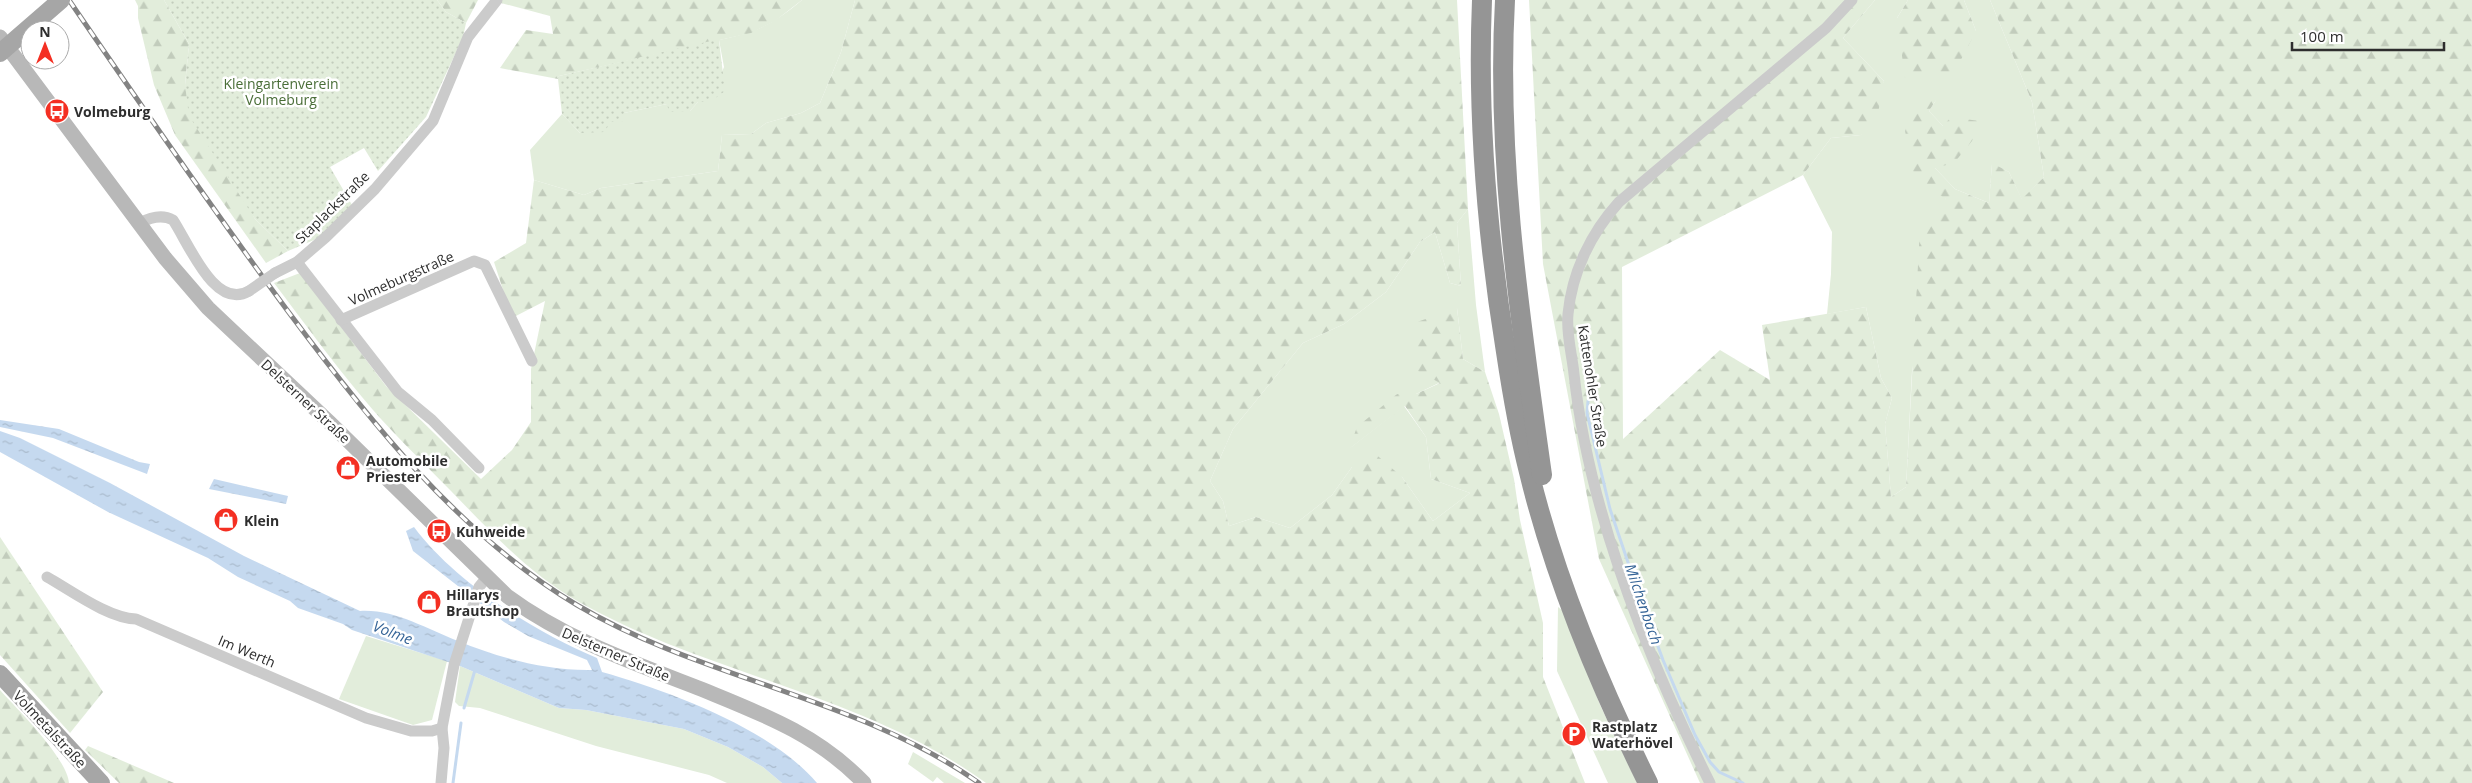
<svg xmlns="http://www.w3.org/2000/svg" width="2472" height="783" viewBox="0 0 2472 783" font-family="'Open Sans',sans-serif">
<style>
.grass{fill:#e2eddb}
.forest{fill:url(#forest-firs)}
.garden{fill:url(#garden-dots)}
.water{fill:url(#water-ripples)}
.lines{fill:none;stroke-linecap:round;stroke-linejoin:round}
.stream{stroke:#c5d9ef;stroke-width:3}
.street{stroke:#cbcbcb;stroke-width:11}
.secondary{stroke:#b8b8b8;stroke-width:15}
.primary{stroke:#a6a6a6;stroke-width:18}
.highway{stroke:#959595;stroke-width:20}
.rail-casing{stroke:#838383;stroke-width:5}
.rail{stroke:#fff;stroke-width:3;stroke-dasharray:9;stroke-linecap:butt}
.street-bridge{stroke:#cbcbcb;stroke-width:11}
.primary-bridge{stroke:#a6a6a6;stroke-width:18}
.labels{text-anchor:middle;dominant-baseline:central;stroke-width:5;stroke-linejoin:round;paint-order:stroke}
.park-label{font-size:14px;fill:#4a6e38;stroke:#fff}
.poi-label{font-size:14px;font-weight:bold;fill:#2e2e2e;stroke:#fff;text-anchor:start}
.street-label{font-size:14px;fill:#2e2e2e;stroke:#fff}
.water-label{font-size:15px;font-style:italic;fill:#356497;stroke:#fff}
</style>
<defs>
<pattern id="forest-firs" width="22" height="20" patternUnits="userSpaceOnUse" patternTransform="scale(1.25)"><rect width="22" height="20" fill="#e2eddb"/><path d="M5 1l3.5 6h-7zM16 11l3.5 6h-7z" fill="#c2ccbc"/></pattern>
<pattern id="garden-dots" width="8" height="8" patternUnits="userSpaceOnUse" patternTransform="scale(1.25)"><rect width="8" height="8" fill="#e2eddb"/><path d="M2 2h.1M6 6h.1" fill="none" stroke="#c2ccbc" stroke-width="1.8" stroke-linecap="round"/></pattern>
<pattern id="water-ripples" width="26" height="14" patternUnits="userSpaceOnUse" patternTransform="scale(1.25)"><rect width="26" height="14" fill="#c5d9ef"/><path d="M2 4q2-2 4 0t4 0M15 11q2-2 4 0t4 0" fill="none" stroke="#aabbcd"/></pattern>
</defs>
<rect width="100%" height="100%" fill="#fff"/>
<g class="grass">
<path d="M802,0H855L841,52L820,103L801,113L766,123L751,134L722,135L718,171L601,188L584,195L534,180L530,150L562,114L580,133L611,122L624,113L667,104L690,111L698,102L710,101L724,67L719,40C757,32 772,25 802,0Z"/>
<polygon points="1875,0 1908,0 1897,18 1976,31 1964,0 1990,0 2032,102 2044,177 2022,200 2009,172 1992,164 1989,203 1955,189 1935,168 1943,126 1929,111 1936,100 1905,131 1946,199 1912,371 1906,487 1891,497 1885,424 1892,398 1881,378 1866,307 1827,314 1831,274 1832,232 1803,175 1831,138 1861,135 1884,81 1843,38"/>
<polygon points="1468,209 1476,305 1485,372 1463,359 1457,308 1441,382 1416,394 1397,394 1350,448 1404,406 1426,437 1431,479 1470,493 1433,521 1402,477 1352,467 1332,495 1290,528 1256,517 1229,526 1223,501 1210,481 1233,429 1303,343 1344,324 1386,292 1420,242 1435,232 1450,283 1461,286 1457,223"/>
<polygon points="1558,607 1562,610 1601,707 1637,783 1608,783 1557,671"/>
<polygon points="366,636 447,661 432,720 413,725 339,699"/>
<polygon points="460,666 559,708 586,710 684,729 728,747 763,767 782,783 727,783 709,775 596,746 480,708 459,706 455,702"/>
<polygon points="913,752 965,783 944,783 937,777 933,782 908,764"/>
</g>
<g class="forest">
<polygon points="135,0 164,0 189,44 185,85 255,219 288,251 266,263 175,135 154,85 138,18 138,6"/>
<polygon points="437,0 478,0 466,23 446,12"/>
<polygon points="502,0 802,0 775,21 751,33 559,76 558,79 500,68 526,30 553,34 550,16 501,3"/>
<path d="M855,0H1457L1468,209L1457,223L1461,286L1450,283L1435,232L1420,242L1386,292L1344,324L1303,343L1233,429L1210,481L1223,501L1229,526L1256,517L1290,528L1332,495L1352,467L1372,451L1402,477L1433,521L1470,493L1431,479L1426,437L1405,406L1349,449L1357,427L1397,394H1416L1440,383L1416,370L1417,322L1457,308L1463,359L1485,372L1499,414L1514,479L1520,520L1543,623V677L1585,783H986C864,694 709,675 579,602C529,574 490,531 451,491C421,460 389,430 362,397C331,360 303,321 274,283L300,273L386,386L481,479L512,450L531,422V369L545,301L512,318L494,262L526,243L534,180L584,195L601,188L718,171L722,135L751,134L766,123L801,113L820,103L841,52Z"/>
<polygon points="1529,0 1875,0 1843,38 1884,81 1876,124 1861,135 1831,138 1803,175 1622,267 1623,439 1720,350 1770,380 1762,325 1866,307 1881,378 1892,398 1885,424 1891,497 1906,487 1920,228 1946,199 1915,180 1905,131 1916,99 1936,100 1929,111 1943,126 1951,117 1979,121 1972,141 1954,163 1935,168 1955,189 1989,203 1992,163 2009,172 2022,199 2044,177 2032,102 1990,0 2472,0 2472,783 1700,783 1599,559 1543,264"/>
<polygon points="1908,0 1964,0 1976,31 1954,73 1905,78 1897,18"/>
<polygon points="0,537 103,692 70,733 0,655"/>
<path d="M0,690C18,710 67,758 69,783H0Z"/>
<polygon points="88,746 174,783 119,783 85,750"/>
</g>
<g class="garden">
<polygon points="164,0 437,0 446,12 466,23 463,37 426,117 378,171 364,148 330,167 352,205 321,237 288,251 255,219 189,116 185,85 189,44"/>
<polygon points="715,40 719,40 725,91 710,102 698,102 690,111 669,112 667,104 624,113 624,121 611,122 604,132 580,133 562,114 558,79 559,76"/>
</g>
<g class="water">
<polygon points="0,420 59,429 139,462 150,464 147,474 53,438 0,427"/>
<path d="M0,431L20,438L110,483L244,556L360,611C395,609 426,629 458,641C499,658 548,671 592,670L587,660L528,636L504,622L413,551L406,531L414,527C456,583 533,631 597,658L602,672C669,691 770,728 817,783H782L763,767L728,747L684,729L586,710L559,708L460,666L352,630L343,624L298,608L290,601L238,577L208,558L108,512L0,452Z"/>
<polygon points="214,479 288,496 286,504 209,489"/>
</g>
<g class="lines">
<g class="stream">
<polyline points="1588,401 1587,413 1610,509 1639,595 1663,660 1695,735 1710,762 1719,772 1743,783"/>
<polyline points="464,708 475,670"/>
<polyline points="453,783 461,723"/>
</g>
<g class="street">
<path d="M140,223C151,217 162,214 173,220C189,244 215,311 249,291"/>
<polyline points="297,262 398,392 432,420 479,468"/>
<polyline points="275,273 297,262 326,237 375,189 433,121 468,37 497,0"/>
<polyline points="341,320 474,261 485,265 532,361"/>
<path d="M47,577C72,591 108,618 136,619L366,718L411,731H432L442,728"/>
<polyline points="441,783 444,748 442,728 454,665 479,587 487,577"/>
<path d="M1710,783C1648,659 1589,513 1574,374C1572,354 1566,334 1568,314C1572,272 1591,233 1619,202L1826,28L1852,0"/>
</g>
<path class="secondary" d="M0,37L165,258L208,308L330,423L507,596C565,639 634,663 701,689C762,714 817,734 864,783"/>
<polyline class="primary" points="0,674 101,783"/>
<g class="highway">
<path d="M1482,0C1477,119 1487,235 1506,352C1512,392 1519,433 1529,472C1555,580 1599,684 1648,783"/>
<path d="M1505,0C1496,159 1520,318 1542,475"/>
</g>
<defs>
<path id="rail" d="M69,0C140,104 212,208 287,310C368,419 458,534 577,605C703,680 858,697 979,783"/>
</defs>
<use href="#rail" class="rail-casing"/>
<use href="#rail" class="rail"/>
<polyline class="street-bridge" points="249,291 275,273"/>
<polyline class="primary-bridge" points="0,53 61,0"/>
</g>
<defs>
<symbol id="bus-disc" viewBox="-11 -11 22 22"><circle r="9.5" fill="#f42f22" stroke="#fff"/><path d="M-5-6H5V4H4V6H2V4H-2V6H-4V4H-5ZM-3.5-4V0h7V-4ZM-3.5 1.2v1.5H-2V1.2ZM2 1.2v1.5H3.5V1.2Z" fill="#fff"/></symbol>
<symbol id="shop-disc" viewBox="-11 -11 22 22"><circle r="9.5" fill="#f42f22" stroke="#fff"/><path d="M-5-2.5h2.3a2.7 3.5 0 0 1 5.4 0H5L5.5 6h-11ZM-1.5-2.5h3a1.5 2.3 0 0 0-3 0Z" fill="#fff"/></symbol>
<symbol id="parking-disc" viewBox="-11 -11 22 22"><circle r="9.5" fill="#f42f22" stroke="#fff"/><path d="M-3.5-5.5H1a3.5 3.5 0 0 1 0 7H-1V5.5H-3.5ZM-1-3.4V-.6H.8a1.4 1.4 0 0 0 0-2.8Z" fill="#fff"/></symbol>
</defs>
<g fill-rule="evenodd">
<use href="#bus-disc" x="43" y="97" width="28" height="28"/>
<use href="#shop-disc" x="334" y="454" width="28" height="28"/>
<use href="#shop-disc" x="212" y="506" width="28" height="28"/>
<use href="#bus-disc" x="425" y="517" width="28" height="28"/>
<use href="#shop-disc" x="415" y="588" width="28" height="28"/>
<use href="#parking-disc" x="1560" y="720" width="28" height="28"/>
</g>
<g class="labels">
<g class="park-label">
<text x="281" y="83">Kleingartenverein<tspan x="281" dy="16">Volmeburg</tspan></text>
</g>
<g class="poi-label">
<text x="74" y="111">Volmeburg</text>
<text x="366" y="460">Automobile<tspan x="366" dy="16">Priester</tspan></text>
<text x="244" y="520">Klein</text>
<text x="456" y="531">Kuhweide</text>
<text x="446" y="594">Hillarys<tspan x="446" dy="16">Brautshop</tspan></text>
<text x="1592" y="726">Rastplatz<tspan x="1592" dy="16">Waterhövel</tspan></text>
</g>
<g class="street-label">
<text transform="translate(332 207) rotate(-44)">Staplackstraße</text>
<text transform="translate(401 278) rotate(-24)">Volmeburgstraße</text>
<text transform="translate(1593 386) rotate(81)">Kattenohler Straße</text>
<text transform="translate(306 401) rotate(43)">Delsterner Straße</text>
<text transform="translate(247 651) rotate(23)">Im Werth</text>
<text transform="translate(616 654) rotate(23)">Delsterner Straße</text>
<text transform="translate(50 729) rotate(47)">Volmetalstraße</text>
</g>
<g class="water-label">
<text transform="translate(1644 604) rotate(71)">Milchenbach</text>
<text transform="translate(393 632) rotate(21)">Volme</text>
</g>
</g>
<g transform="translate(45 45)"><circle r="24" fill="#ffffff" stroke="#ababab"/>
<path d="M0-4L9 19L0 12L-9 19Z" fill="#f42f22"/>
<text y="-8" font-size="14" font-weight="bold" text-anchor="middle" fill="#2e2e2e">N</text>
</g>
<path d="M2292 42v8h152v-8" fill="none" stroke="#2e2e2e" stroke-width="2.5"/>
<text x="2300" y="42" font-size="15" fill="#2e2e2e" stroke="#ffffff" stroke-width="4" paint-order="stroke">100 m</text>
</svg>
